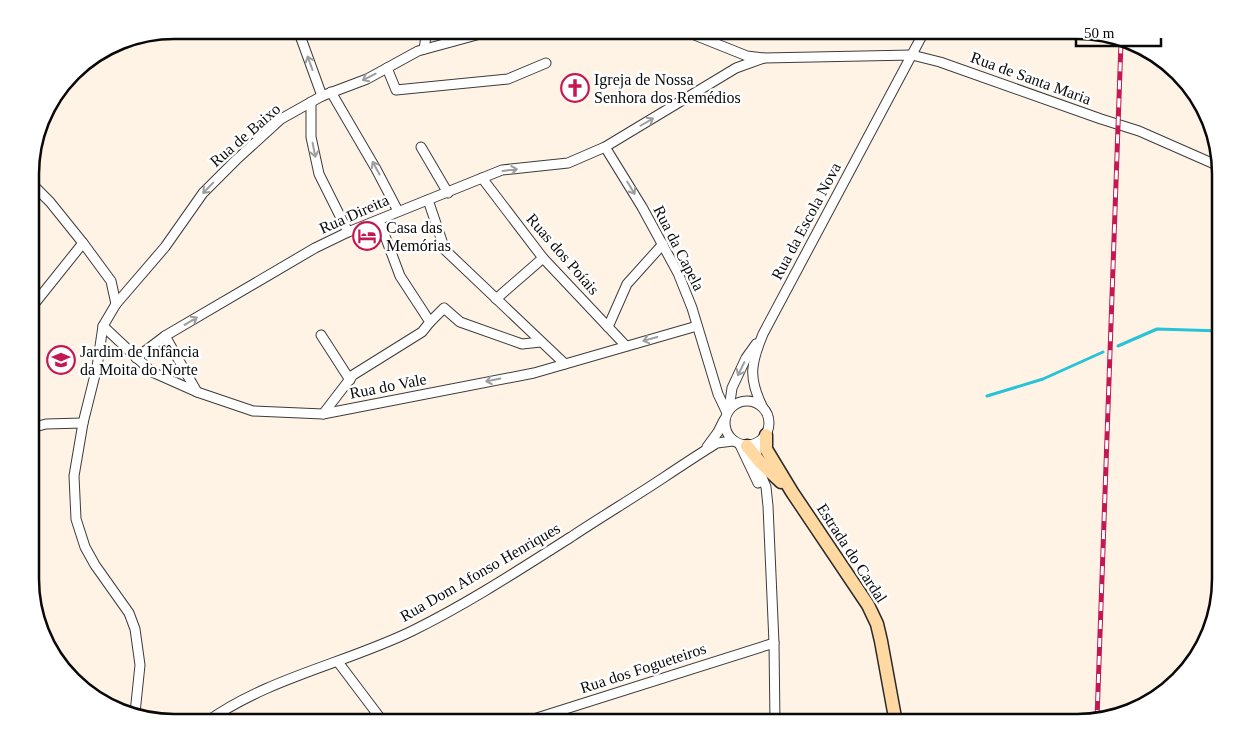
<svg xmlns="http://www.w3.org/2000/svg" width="1251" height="753" viewBox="0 0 1251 753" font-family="'Times New Roman',serif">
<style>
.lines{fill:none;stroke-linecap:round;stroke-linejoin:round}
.stream{stroke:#27c4d8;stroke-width:3}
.street-casing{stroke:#3c3c3c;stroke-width:11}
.secondary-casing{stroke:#2b2b2b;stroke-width:15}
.street{stroke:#fff;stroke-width:9}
.secondary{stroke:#ffd9a1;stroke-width:12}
.rail-casing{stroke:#c31851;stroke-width:5}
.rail{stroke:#fff;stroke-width:3;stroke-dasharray:9;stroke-linecap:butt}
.oneway{stroke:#9d9d9d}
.labels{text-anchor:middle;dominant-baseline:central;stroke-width:5;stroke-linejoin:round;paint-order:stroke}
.street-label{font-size:16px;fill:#090909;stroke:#fff}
.poi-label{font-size:16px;fill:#090909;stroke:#fff;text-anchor:start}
.rim{fill:none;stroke:#090909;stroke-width:2.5}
</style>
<rect width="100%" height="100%" fill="#fff3e6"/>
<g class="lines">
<g class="stream">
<polyline points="1118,346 1157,329 1221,331"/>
<polyline points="987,396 1043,379 1103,352"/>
</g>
<defs>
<g id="street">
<polyline points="298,30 322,96"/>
<polyline points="682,30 747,56 764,58 912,55 940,62 1101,119 1139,131 1221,167"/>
<polyline points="424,49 427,30"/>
<polyline points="387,68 396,90 508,79 546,63"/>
<polyline points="331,92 376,169 398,211"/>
<polyline points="311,102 311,137 319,174 348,232"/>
<polyline points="421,147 448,193"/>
<polyline points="605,147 642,207 678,273 692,308 718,394 727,413"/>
<polyline points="482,178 543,258 626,346"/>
<polyline points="31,183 50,202 83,243 111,281 116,304"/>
<polyline points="428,200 445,250 565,364"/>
<polyline points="496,299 543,258"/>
<polyline points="31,308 83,243"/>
<polyline points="430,322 444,308 460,322 522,344 541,342"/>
<polyline points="103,326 152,372 197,392 253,411 323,414 534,373 697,326"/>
<polyline points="608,327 627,284 663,244"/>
<polyline points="321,335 350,380"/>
<polyline points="165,336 197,392"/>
<polyline points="136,358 165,336 315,248 348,232 502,170 568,163 605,147 736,68 764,58"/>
<circle cx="747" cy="423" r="22"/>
<path d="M762,406C748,377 751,363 763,334L925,30"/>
<polyline points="729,409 732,388 746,358 756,344"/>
<polyline points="323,414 353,375 422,332 430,322 400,276 379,220"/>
<polyline points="31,428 46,424 83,423"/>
<polyline points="755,444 759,470 766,487 768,506 774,643 775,723"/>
<polyline points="740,445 758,483"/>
<polyline points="707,447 718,432 724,420"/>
<polyline points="338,662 384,723"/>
<polyline points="135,713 140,665 135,629 129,613 95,565 85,547 76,519 74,476 83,423 97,367 103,326 116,304 165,247 203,193 236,160 281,119 322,96 367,79 418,51 495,30"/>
<path d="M205,723C267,678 344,664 412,631C467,604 519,570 571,537C601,517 633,498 663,478C681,466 699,454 717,443L733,441"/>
<polyline points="521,723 774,643"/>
</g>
<g id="secondary">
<polyline points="766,435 766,449 792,492 868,605 877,624 881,641 896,723"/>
<polyline points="747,446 760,462 781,482"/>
</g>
</defs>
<use href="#street" class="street-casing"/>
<use href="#secondary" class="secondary-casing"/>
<use href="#street" class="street"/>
<use href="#secondary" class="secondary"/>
<defs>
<polyline id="rail" points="1097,719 1121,42"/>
</defs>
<use href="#rail" class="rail-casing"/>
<use href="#rail" class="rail"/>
</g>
<defs><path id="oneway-shaft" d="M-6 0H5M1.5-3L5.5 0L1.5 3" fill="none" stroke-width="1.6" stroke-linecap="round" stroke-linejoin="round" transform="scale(1.25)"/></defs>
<g class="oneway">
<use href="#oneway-shaft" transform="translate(310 63) rotate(-110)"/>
<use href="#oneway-shaft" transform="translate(369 77) rotate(153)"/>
<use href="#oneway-shaft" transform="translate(647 122) rotate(-30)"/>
<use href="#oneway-shaft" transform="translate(314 150) rotate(79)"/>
<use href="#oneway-shaft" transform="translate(376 168) rotate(-119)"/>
<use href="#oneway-shaft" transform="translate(510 170) rotate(-7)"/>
<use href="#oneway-shaft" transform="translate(208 188) rotate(134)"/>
<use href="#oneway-shaft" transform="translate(631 188) rotate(59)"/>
<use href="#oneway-shaft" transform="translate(191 321) rotate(-31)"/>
<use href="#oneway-shaft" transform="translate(650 339) rotate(165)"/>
<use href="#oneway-shaft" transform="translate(741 369) rotate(116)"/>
<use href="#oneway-shaft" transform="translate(493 380) rotate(169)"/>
</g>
<defs>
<symbol id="church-ring" viewBox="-11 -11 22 22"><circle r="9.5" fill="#fff" stroke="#c31851" stroke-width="1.5"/><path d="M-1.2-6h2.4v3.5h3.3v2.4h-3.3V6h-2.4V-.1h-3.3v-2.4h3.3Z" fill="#c31851"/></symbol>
<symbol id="hotel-ring" viewBox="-11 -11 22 22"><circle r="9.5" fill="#fff" stroke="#c31851" stroke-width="1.5"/><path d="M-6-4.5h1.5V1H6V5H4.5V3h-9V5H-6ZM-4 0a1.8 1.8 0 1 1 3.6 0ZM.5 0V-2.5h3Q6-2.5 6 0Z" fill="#c31851"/></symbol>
<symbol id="school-ring" viewBox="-11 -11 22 22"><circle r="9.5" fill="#fff" stroke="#c31851" stroke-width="1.5"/><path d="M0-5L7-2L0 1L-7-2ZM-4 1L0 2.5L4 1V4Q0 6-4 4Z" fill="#c31851"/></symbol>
</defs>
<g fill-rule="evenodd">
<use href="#church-ring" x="559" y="72" width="32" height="32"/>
<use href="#hotel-ring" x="351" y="220" width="32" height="32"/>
<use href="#school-ring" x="45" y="344" width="32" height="32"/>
</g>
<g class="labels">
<g class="street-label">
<text transform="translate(1031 78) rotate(20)">Rua de Santa Maria</text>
<text transform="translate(245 135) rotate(-41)">Rua de Baixo</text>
<text transform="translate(354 214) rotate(-24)">Rua Direita</text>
<text transform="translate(806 221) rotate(-62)">Rua da Escola Nova</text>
<text transform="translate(679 248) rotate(63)">Rua da Capela</text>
<text transform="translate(563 254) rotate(49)">Ruas dos Poíais</text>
<text transform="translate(388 386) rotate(-11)">Rua do Vale</text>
<text transform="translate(852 553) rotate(57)">Estrada do Cardal</text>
<text transform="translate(480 572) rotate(-30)">Rua Dom Afonso Henriques</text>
<text transform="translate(643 668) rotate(-18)">Rua dos Fogueteiros</text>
</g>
<g class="poi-label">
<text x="594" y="79">Igreja de Nossa<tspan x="594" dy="18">Senhora dos Remédios</tspan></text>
<text x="386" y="227">Casa das<tspan x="386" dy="18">Memórias</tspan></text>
<text x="80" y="351">Jardim de Infância<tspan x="80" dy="18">da Moita do Norte</tspan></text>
</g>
</g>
<path d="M0 0H1251V753H0ZM174 39H1077A135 135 0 0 1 1212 174V579A135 135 0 0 1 1077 714H174A135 135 0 0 1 39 579V174A135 135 0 0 1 174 39Z" fill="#fff" fill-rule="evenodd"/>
<path class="rim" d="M174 39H1077A135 135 0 0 1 1212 174V579A135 135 0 0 1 1077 714H174A135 135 0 0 1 39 579V174A135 135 0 0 1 174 39Z"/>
<path d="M1076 38v8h85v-8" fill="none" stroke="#090909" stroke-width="2.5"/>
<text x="1084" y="38" font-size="15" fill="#090909" stroke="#ffffff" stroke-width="4" paint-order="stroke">50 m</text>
</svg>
